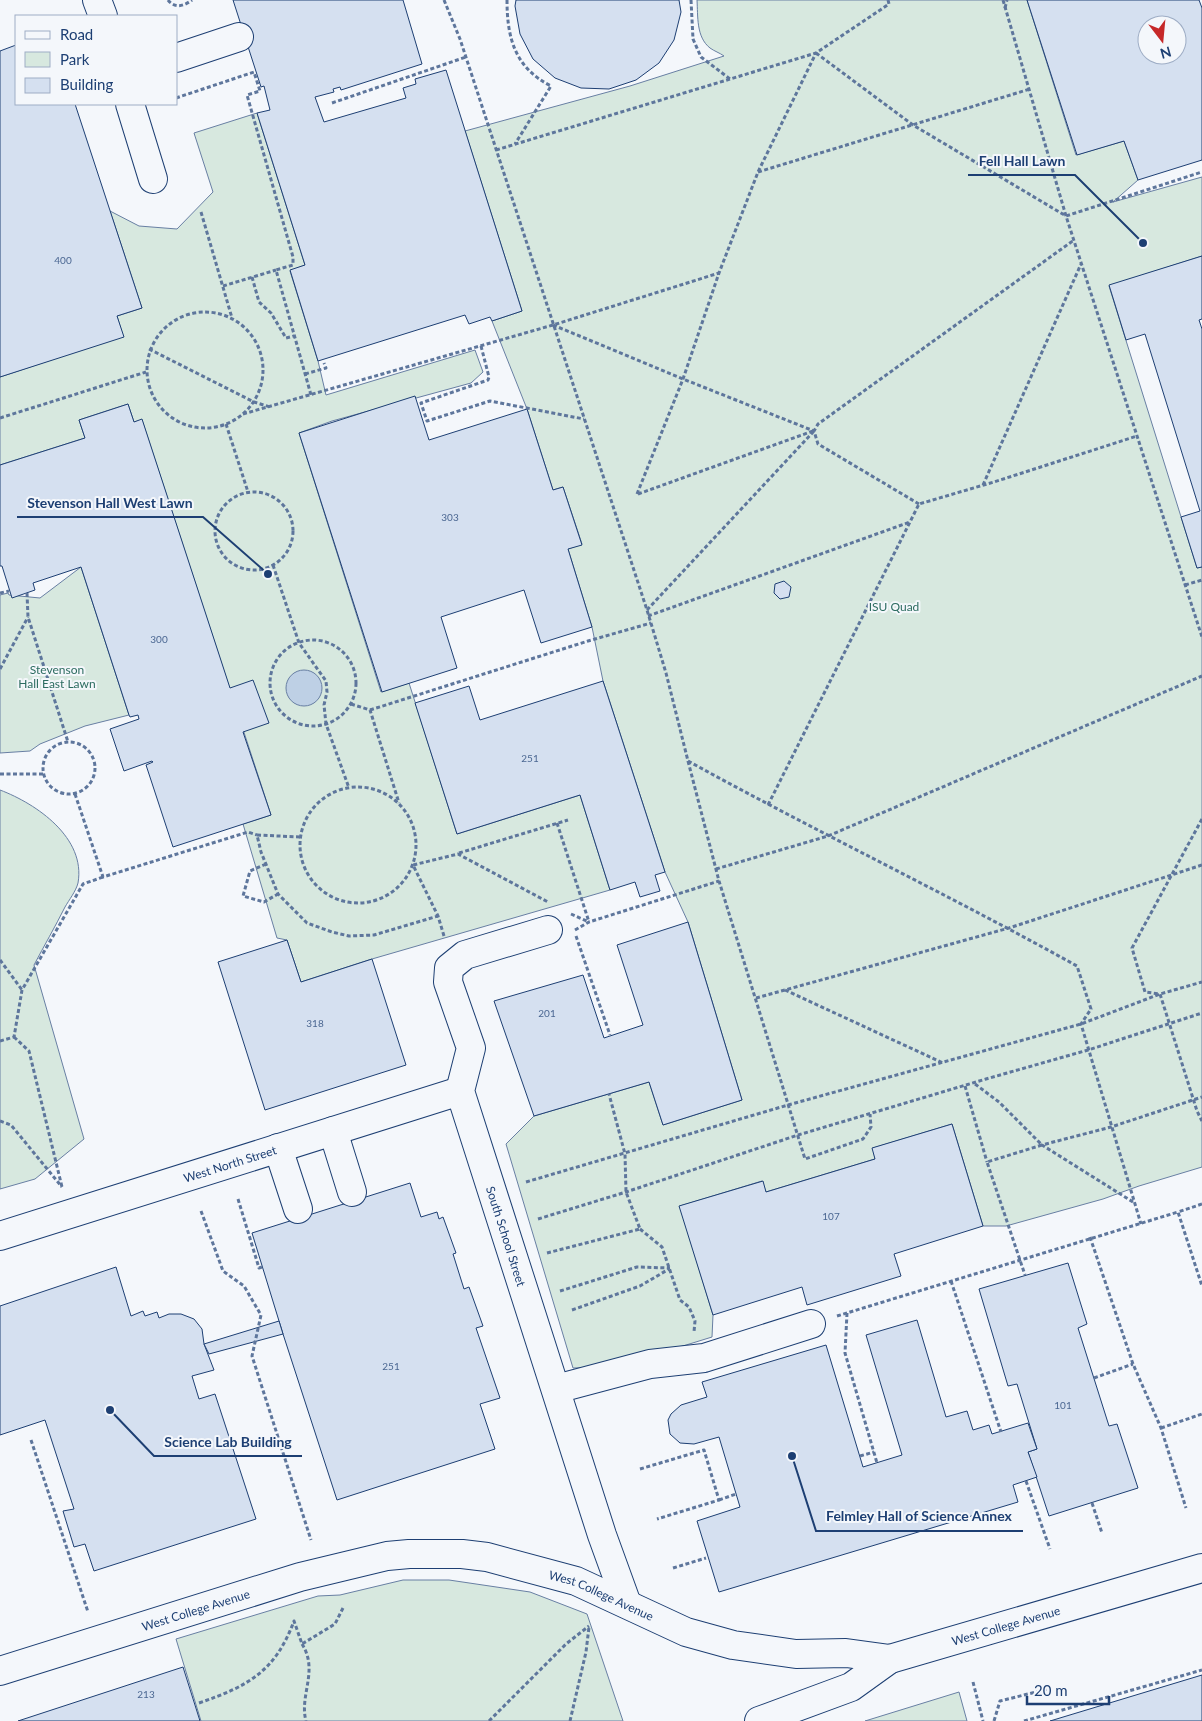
<svg xmlns="http://www.w3.org/2000/svg" width="1202" height="1721" viewBox="0 0 1202 1721" font-family="Lato,sans-serif">
<style>
.green{fill:#d7e8df;stroke:#687fa3}
.water{fill:#bed0e5;stroke:#687fa3}
.building{fill:#d5e0f0;stroke:#1d3f73;fill-rule:evenodd}
.lines{fill:none;stroke-linecap:round;stroke-linejoin:round}
.minor-casing{stroke:#1d3f73;stroke-width:30}
.major-casing{stroke:#1d3f73;stroke-width:30}
.path{stroke:#5e769c;stroke-width:3;stroke-dasharray:4 2.5;stroke-linecap:butt}
.minor{stroke:#f4f7fb;stroke-width:28}
.major{stroke:#f4f7fb;stroke-width:28}
.labels{text-anchor:middle;dominant-baseline:central;stroke-width:4;stroke-linejoin:round;paint-order:stroke}
.number-label{font-size:10px;fill:#4b6792}
.park-label{font-size:12px;fill:#2c6c60;stroke:#f4f7fb}
.street-label{font-size:12px;fill:#1d3f73;stroke:#f4f7fb}
.leader{fill:none;stroke:#1d3f73;stroke-width:2}
.callout-dot{fill:#1d3f73;stroke:#f4f7fb;stroke-width:2}
.callout-label{font-size:14px;text-anchor:middle;font-weight:bold;fill:#1d3f73;stroke:#f4f7fb;stroke-width:4;stroke-linejoin:round;paint-order:stroke}
</style>
<rect width="100%" height="100%" fill="#f4f7fb"/>
<g class="green">
<path d="M697,0H1027L1076,155L1124,141L1138,180L1113,202L1202,177V256L1109,286L1197,568L1202,567V1167L1139,1186L1103,1199L1006,1226H983L952,1124L873,1148L875,1159L766,1192L762,1181L680,1206L713,1315L712,1337L615,1367L573,1368L506,1144L534,1116L649,1082L663,1125L742,1100L688,922L665,872L603,681L592,627L568,549L582,544L563,487L553,490L527,409L492,321L522,311L465,131L630,86L724,56C720,53 714,51 710,48C696,37 698,16 697,0Z"/>
<polygon points="257,113 305,265 290,271 318,361 326,395 475,350 483,372 471,383 332,421 299,433 381,692 409,683 457,834 580,795 610,890 372,959 301,982 287,940 277,938 243,824 271,815 142,420 134,422 128,404 79,420 85,438 0,465 0,377 123,336 117,316 142,308 110,211 139,226 177,229 213,192 194,133"/>
<polygon points="81,567 129,715 85,726 40,744 30,751 0,753 0,595 8,593 9,595 40,598"/>
<path d="M0,790C37,804 86,838 78,883C76,891 69,900 65,907C55,927 44,946 34,965L84,1139L35,1179L0,1189Z"/>
<polygon points="403,1580 449,1580 530,1592 587,1614 623,1721 201,1721 176,1639 318,1596 340,1595"/>
<polygon points="959,1692 967,1721 865,1721"/>
</g>
<circle class="water" cx="304" cy="688" r="18"/>
<g class="building">
<polygon points="233,0 403,0 422,64 341,90 340,87 333,89 334,92 315,97 324,122 406,98 403,88 416,84 415,79 446,70 522,311 492,321 490,317 469,324 465,315 318,361 290,270 305,265 257,113 270,110 264,86 261,87"/>
<polygon points="516,0 679,0 681,12 674,40 659,63 636,80 609,89 581,88 555,78 533,59 520,34 515,6"/>
<path d="M1027,0H1199L1202,8V160L1138,180L1124,141L1077,155ZM1147,25H1177V55H1147Z"/>
<polygon points="16,45 16,104 75,104 142,308 117,316 124,337 0,377 0,51"/>
<polygon points="1202,256 1202,319 1199,320 1202,329 1202,567 1197,568 1181,517 1200,511 1145,334 1126,340 1109,285"/>
<polygon points="415,396 429,440 527,409 553,490 563,487 582,545 568,549 592,627 541,643 524,590 441,617 457,668 382,692 299,433"/>
<polygon points="128,404 134,422 142,419 230,688 253,680 269,723 243,732 271,815 173,847 146,765 153,762 152,761 124,771 110,729 139,719 138,715 130,717 129,715 81,567 33,583 35,590 12,598 2,566 0,566 0,465 85,438 79,420"/>
<polygon points="784,581 791,587 789,597 780,599 774,593 775,584"/>
<polygon points="603,681 665,872 655,875 660,891 640,897 635,882 610,890 580,795 457,834 415,703 469,686 480,720"/>
<polygon points="688,922 742,1100 663,1125 649,1082 534,1116 494,1001 583,975 604,1038 643,1025 617,945"/>
<polygon points="287,940 301,982 372,959 406,1065 265,1110 218,962"/>
<polygon points="952,1124 983,1226 894,1254 901,1276 807,1305 802,1287 713,1315 679,1206 763,1181 766,1192 875,1159 872,1148"/>
<polygon points="410,1183 421,1217 437,1212 439,1219 443,1217 456,1253 453,1254 464,1289 469,1287 483,1326 476,1328 500,1398 480,1404 495,1449 337,1500 283,1334 252,1233"/>
<polygon points="1068,1263 1087,1324 1078,1328 1109,1426 1117,1424 1138,1488 1049,1516 1028,1452 1037,1449 1017,1384 1008,1386 979,1289"/>
<polygon points="116,1267 131,1316 143,1311 145,1316 157,1312 159,1318 169,1314 181,1314 194,1319 202,1329 204,1344 214,1370 192,1376 199,1399 215,1394 256,1519 94,1571 85,1544 74,1547 63,1511 74,1509 45,1420 0,1435 0,1306"/>
<polygon points="917,1320 946,1417 967,1411 973,1430 989,1425 992,1434 1028,1423 1037,1449 1028,1452 1037,1477 1013,1485 1018,1502 719,1592 697,1521 740,1507 719,1437 694,1444 680,1443 670,1434 668,1420 671,1414 681,1405 707,1397 702,1382 826,1345 863,1467 902,1455 866,1335"/>
<polygon points="279,1321 283,1334 209,1354 204,1344"/>
<polygon points="183,1667 200,1721 18,1721"/>
<polygon points="1202,1675 1202,1721 1050,1721"/>
</g>
<g class="lines">
<defs>
<g id="minor">
<polyline points="97,0 103,16"/>
<polyline points="176,58 239,37"/>
<polyline points="130,104 153,179"/>
<path id="s1" d="M548,930L465,955L449,968L448,982L471,1048L460,1091L602,1535L627,1604"/>
<polyline points="333,1131 352,1192"/>
<polyline points="278,1148 298,1209"/>
<path id="s2" d="M0,1236L460,1091"/>
<polyline points="556,1389 650,1364 704,1358 811,1324"/>
</g>
<g id="major">
<path id="s3" d="M0,1671L300,1577L387,1556L409,1554H462L487,1557L576,1581L686,1632L733,1645L796,1654L846,1653L890,1659L1202,1568"/>
<polyline points="759,1721 851,1687 890,1659"/>
</g>
</defs>
<use href="#minor" class="minor-casing"/>
<use href="#major" class="major-casing"/>
<g class="path">
<path d="M168,0C175,9 184,6 192,0"/>
<path d="M444,0L460,39L647,610L666,673L688,761C817,832 949,895 1077,966L1091,1009L1081,1024L1141,1224"/>
<path d="M507,0C507,38 515,68 551,86L515,144"/>
<polyline points="691,0 693,39 701,57 730,79"/>
<polyline points="1003,0 1066,216 1202,637"/>
<polyline points="1005,8 1007,0"/>
<polyline points="816,53 913,125 1066,216 1202,172"/>
<polyline points="176,98 254,72 260,91 247,95 293,257 293,265 276,270 311,395"/>
<polyline points="332,103 466,57"/>
<polyline points="496,150 816,53 889,4 888,0"/>
<polyline points="758,172 1030,89"/>
<polyline points="201,212 232,318"/>
<polyline points="252,277 259,302 271,313 286,338 294,336"/>
<polyline points="223,286 276,270"/>
<circle cx="205" cy="370" r="58"/>
<polyline points="553,325 683,379 814,431"/>
<polyline points="481,346 489,377 488,380 421,403 427,421 490,401 584,419"/>
<polyline points="149,349 254,402 270,407"/>
<polyline points="305,374 326,368 324,363"/>
<polyline points="243,414 553,325 719,273"/>
<polyline points="0,418 146,372"/>
<polyline points="226,424 248,492"/>
<polyline points="983,485 1081,264"/>
<circle cx="254" cy="531" r="39"/>
<polyline points="637,494 683,379 719,273 758,172 816,53"/>
<polyline points="638,494 813,431"/>
<polyline points="919,504 818,444 814,431 818,424 1074,240"/>
<polyline points="273,565 299,643 326,681 327,692 324,705 326,724 349,788"/>
<polyline points="1185,585 1202,580"/>
<polyline points="0,593 9,591"/>
<polyline points="27,593 28,617 68,742"/>
<polyline points="647,610 814,431"/>
<polyline points="648,616 910,522"/>
<circle cx="313" cy="683" r="43"/>
<polyline points="0,669 28,617"/>
<polyline points="351,704 370,710 399,803"/>
<polyline points="370,710 588,641 651,623"/>
<circle cx="69" cy="768" r="26"/>
<polyline points="688,761 719,881 805,1159 863,1139 871,1127 870,1114"/>
<polyline points="0,774 43,774"/>
<circle cx="358" cy="845" r="58"/>
<polyline points="75,794 103,877 248,832 257,835"/>
<polyline points="768,805 919,504 994,482 1137,436"/>
<polyline points="1202,819 1132,948 1145,992 1160,994 1197,1111 1202,1121"/>
<polyline points="557,823 589,922"/>
<polyline points="300,837 257,835 261,852 278,894 307,923 332,932 349,936 374,935 438,916"/>
<polyline points="459,853 568,820"/>
<polyline points="266,864 250,871 243,896 264,902 278,894"/>
<polyline points="716,869 828,836 1202,676"/>
<polyline points="571,914 589,922"/>
<polyline points="575,930 589,922 719,881"/>
<polyline points="444,936 438,916 413,865 458,854 548,902"/>
<polyline points="576,936 610,1035"/>
<polyline points="0,960 22,990"/>
<polyline points="785,990 943,1063"/>
<polyline points="756,998 1009,928 1202,865"/>
<polyline points="14,1037 29,1051 62,1187"/>
<polyline points="0,1041 14,1037 22,990 83,884 103,877"/>
<polyline points="975,1084 999,1102 1042,1145 987,1162 1025,1275"/>
<polyline points="965,1086 987,1162"/>
<polyline points="0,1121 11,1125 62,1187"/>
<polyline points="526,1182 788,1105 1081,1024 1160,994 1202,982"/>
<polyline points="238,1199 259,1268 262,1267"/>
<polyline points="1133,1202 1042,1145 1111,1127 1202,1097"/>
<polyline points="1202,1204 1178,1212 1202,1286"/>
<polyline points="201,1211 223,1271 244,1286 261,1315 252,1356 311,1540"/>
<polyline points="538,1219 626,1192 798,1135 986,1079 1088,1050 1202,1013"/>
<polyline points="640,1229 662,1247 680,1300 689,1307 695,1321 694,1332"/>
<polyline points="1090,1237 1133,1364 1161,1428 1186,1508"/>
<polyline points="547,1253 640,1229 626,1192 625,1154 609,1094"/>
<polyline points="951,1281 1001,1432"/>
<polyline points="560,1291 637,1267 670,1268"/>
<polyline points="572,1310 640,1286 669,1269"/>
<polyline points="847,1313 845,1353 877,1463"/>
<polyline points="837,1316 1178,1212"/>
<polyline points="1094,1378 1133,1364"/>
<polyline points="1161,1428 1202,1414"/>
<polyline points="31,1440 88,1612"/>
<polyline points="860,1456 874,1452"/>
<polyline points="640,1469 704,1450 719,1500 657,1519"/>
<polyline points="1026,1481 1050,1549"/>
<polyline points="719,1500 736,1494"/>
<polyline points="1092,1503 1102,1533"/>
<polyline points="673,1568 706,1558"/>
<path d="M302,1644C319,1671 299,1695 306,1721"/>
<polyline points="973,1682 983,1721"/>
<path d="M199,1703C248,1686 275,1672 294,1621L302,1644L335,1624L343,1608"/>
<polyline points="489,1721 566,1644 589,1626"/>
<polyline points="570,1721 586,1652 589,1627"/>
<polyline points="994,1721 1000,1701 1048,1689"/>
<polyline points="1024,1721 1202,1670"/>
</g>
<use href="#minor" class="minor"/>
<use href="#major" class="major"/>
</g>
<g class="labels">
<g class="number-label">
<text x="63" y="260">400</text>
<text x="450" y="517">303</text>
<text x="159" y="639">300</text>
<text x="530" y="758">251</text>
<text x="547" y="1013">201</text>
<text x="315" y="1023">318</text>
<text x="831" y="1216">107</text>
<text x="391" y="1366">251</text>
<text x="1063" y="1405">101</text>
<text x="146" y="1694">213</text>
</g>
<g class="park-label">
<text x="894" y="606">ISU Quad</text>
<text x="57" y="669">Stevenson<tspan x="57" dy="14">Hall East Lawn</tspan></text>
</g>
<g class="street-label">
<text stroke="none"><textPath href="#s2" startOffset="241">West North Street</textPath></text>
<text stroke="none"><textPath href="#s1" startOffset="388">South School Street</textPath></text>
<text stroke="none"><textPath href="#s3" startOffset="625">West College Avenue</textPath></text>
<text stroke="none"><textPath href="#s3" startOffset="205">West College Avenue</textPath></text>
<text stroke="none"><textPath href="#s3" startOffset="1045">West College Avenue</textPath></text>
</g>
</g>
<path class="leader" d="M1143 243L1075 175H968M268 574L203 517H17M110 1410L154 1456H302M792 1456L816 1531H1023"/>
<g class="callout-dot">
<circle cx="1143" cy="243" r="5"/>
<circle cx="268" cy="574" r="5"/>
<circle cx="110" cy="1410" r="5"/>
<circle cx="792" cy="1456" r="5"/>
</g>
<g class="callout-label">
<text x="1022" y="166">Fell Hall Lawn</text>
<text x="110" y="508">Stevenson Hall West Lawn</text>
<text x="228" y="1447">Science Lab Building</text>
<text x="919" y="1521">Felmley Hall of Science Annex</text>
</g>
<rect x="15" y="15" width="162" height="90" fill="#f4f7fb" stroke="#9eadc5"/>
<rect x="25" y="31" width="25" height="8" fill="#f4f7fb" stroke="#9eadc5"/>
<text x="60" y="40" font-size="15" fill="#1d3f73">Road</text>
<rect x="25" y="52" width="25" height="15" fill="#d7e8df" stroke="#9eadc5"/>
<text x="60" y="65" font-size="15" fill="#1d3f73">Park</text>
<rect x="25" y="78" width="25" height="15" fill="#d5e0f0" stroke="#9eadc5"/>
<text x="60" y="90" font-size="15" fill="#1d3f73">Building</text>
<g transform="translate(1162 40) rotate(164)"><circle r="24" fill="#f4f7fb" stroke="#9eadc5"/>
<path d="M0-4L9 19L0 12L-9 19Z" fill="#c62828"/>
<text y="-8" font-size="14" font-weight="bold" text-anchor="middle" fill="#1d3f73">N</text>
</g>
<path d="M1027 1696v8h82v-8" fill="none" stroke="#1d3f73" stroke-width="2.5"/>
<text x="1034" y="1696" font-size="15" fill="#1d3f73" stroke="#f4f7fb" stroke-width="4" paint-order="stroke">20 m</text>
</svg>
